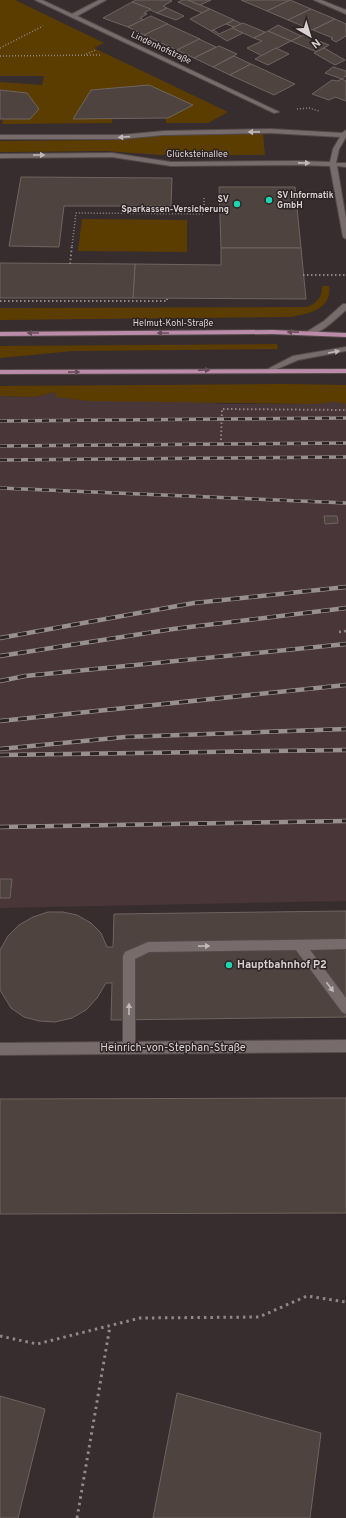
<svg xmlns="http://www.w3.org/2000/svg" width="346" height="1518" viewBox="0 0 346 1518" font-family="Overpass,sans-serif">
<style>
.built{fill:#483638}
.green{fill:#5c3d00}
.building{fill:#4e433f;stroke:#6f645f}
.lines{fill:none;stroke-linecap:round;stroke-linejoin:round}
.service-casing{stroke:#534a4b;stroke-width:2}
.minor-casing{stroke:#534a4b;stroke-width:2}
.primary-casing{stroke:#534a4b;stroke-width:2}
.path-far3{stroke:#908788;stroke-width:1.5;stroke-dasharray:1 2;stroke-linecap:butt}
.path-far2{stroke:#908788;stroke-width:2;stroke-dasharray:1.5 2.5;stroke-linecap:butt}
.path-far1{stroke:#908788;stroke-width:2.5;stroke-dasharray:2 3;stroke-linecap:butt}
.path{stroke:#908788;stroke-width:3;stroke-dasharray:2.5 4;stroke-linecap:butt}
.service{fill:#786b6c;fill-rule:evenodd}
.minor{fill:#786b6c;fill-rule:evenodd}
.primary{fill:#bb8ba9;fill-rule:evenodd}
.rail-far1-casing{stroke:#988f90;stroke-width:3.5}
.rail-casing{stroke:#988f90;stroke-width:4.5}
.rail-far1{stroke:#2d2324;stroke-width:2.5;stroke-dasharray:7;stroke-linecap:butt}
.rail{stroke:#2d2324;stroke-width:3;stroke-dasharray:9;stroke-linecap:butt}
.oneway{fill:#c1b8b9}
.oneway2{fill:#664d59}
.poi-dot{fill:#1fd5b0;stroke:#2d2324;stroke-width:1.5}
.labels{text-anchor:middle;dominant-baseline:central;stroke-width:3;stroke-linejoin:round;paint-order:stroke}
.far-street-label{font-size:9px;fill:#d9d2d3;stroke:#2d2324}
.far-poi-label{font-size:9px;font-weight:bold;fill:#d9d2d3;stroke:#2d2324;text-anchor:start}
.poi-label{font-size:11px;font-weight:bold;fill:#d9d2d3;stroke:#2d2324;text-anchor:start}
.street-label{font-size:11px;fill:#d9d2d3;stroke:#2d2324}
</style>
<rect width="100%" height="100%" fill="#382d2e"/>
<polygon class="built" points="56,392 226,404 313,404 335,402 346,404 346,901 0,908 0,396 34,397"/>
<g class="green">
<polygon points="0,0 15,0 104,43 94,48 228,112 208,123 166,123 166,118 192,105 149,85 91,90 112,119 112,123 2,124 3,119 30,119 39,109 26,93 0,90 0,82 42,85 44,76 0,76"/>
<polygon points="263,134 265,155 160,155 106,151 0,152 0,141 112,140 166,135"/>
<polygon points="82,219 187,220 187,252 78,251"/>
<path d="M322,286H329C333,310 305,315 288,317L0,320V308L307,307C316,304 323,297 322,286Z"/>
<polygon points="277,344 278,349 73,351 0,358 0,346"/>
<polygon points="283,384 346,385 346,404 335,402 313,404 89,401 56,397 55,392 34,397 0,396 0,386"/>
</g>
<g class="building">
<polygon points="136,0 169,0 172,1 163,6 167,8 157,13 132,2"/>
<polygon points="183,0 188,0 210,9 202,13 178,2"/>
<polygon points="188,0 211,0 200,5"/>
<polygon points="241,0 290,0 267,11"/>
<polygon points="290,0 311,9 288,20 267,11"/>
<polygon points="132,2 151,9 144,13 147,14 140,18 144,20 128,27 103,18"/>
<polygon points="167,8 184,16 176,20 157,13"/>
<polygon points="210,9 234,20 211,31 190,19"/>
<polygon points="311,9 335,19 312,30 288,20"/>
<polygon points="151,16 168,24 144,35 128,27"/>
<polygon points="335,19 346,24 346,36 336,42 331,39 333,38 313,30"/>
<polygon points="234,20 242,24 234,27 226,24"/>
<polygon points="243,23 265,32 254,38 232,28"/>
<polygon points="167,24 200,39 177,50 144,35"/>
<polygon points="278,25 301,36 291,41 268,31"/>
<polygon points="232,28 243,33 227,41 211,31 214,30 219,34"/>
<polygon points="268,31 291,41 262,56 247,48 262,41 254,38"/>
<polygon points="304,35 329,45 317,52 291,41"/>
<polygon points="199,39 216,47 194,58 177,50"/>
<polygon points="219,46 237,54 213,67 194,58"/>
<polygon points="276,48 289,54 268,65 255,59"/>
<polygon points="324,48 345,60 335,65 314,53"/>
<polygon points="234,56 251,64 230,75 213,67"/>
<polygon points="251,64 295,84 274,95 230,75"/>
<polygon points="333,67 346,71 346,76 342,79 325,73"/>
<polygon points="342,79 346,81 346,101 335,97 329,100 312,94 332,80 337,81"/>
<polygon points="149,85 193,105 168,118 73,119 91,90"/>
<polygon points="0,90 27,93 39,109 30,119 0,119"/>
<polygon points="21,177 172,178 171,206 64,206 59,247 9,246"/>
<polygon points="219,187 295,187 301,248 221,248"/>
<polygon points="221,248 301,248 306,299 133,298 135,264 221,265"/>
<polygon points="0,263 135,264 133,298 0,298"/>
<polygon points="324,516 337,516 338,523 325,524"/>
<polygon points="0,879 12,879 10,898 0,898"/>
<polygon points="346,911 346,1017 111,1020 112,983 106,983 97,998 86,1010 72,1018 55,1022 39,1021 24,1017 11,1008 0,990 0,950 8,936 19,925 33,917 48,912 63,912 77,915 91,923 101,933 107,947 113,947 114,914"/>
<polygon points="346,1098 346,1213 0,1214 0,1099"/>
<polygon points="177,1393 321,1433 310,1518 153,1518"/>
<polygon points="0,1396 45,1409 18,1518 0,1518"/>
</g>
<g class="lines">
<defs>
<polygon id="service" points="346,939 346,949 310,950 346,998 346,1014 342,1012 296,950 149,952 135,959 135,1048 133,1052 129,1054 125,1052 123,1048 123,956 125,952 148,942"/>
<g id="minor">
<polygon points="35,0 42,0 72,14 99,0 106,0 77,16 279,112 274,113"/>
<polygon points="314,0 321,0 346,10 346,14"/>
<polygon points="271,129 342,133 346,130 346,137 339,149 336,163 346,163 346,167 337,166 346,219 346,239 343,237 330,166 297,165 171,166 112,157 0,158 0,154 112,153 171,162 297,161 330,162 333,149 340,137 271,133 164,135 121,139 0,139 0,135 121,135 164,131"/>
<path d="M343,304H346V310C338,317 319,336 308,335V331L324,321Z"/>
<polygon points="346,347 346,351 298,360 270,372 266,370 293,356"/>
<polygon points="346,1040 346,1052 0,1055 0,1043"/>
</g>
<g id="primary">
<polygon points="272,330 346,333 346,337 272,334 0,336 0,332"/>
<polygon points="346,369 346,373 0,374 0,370"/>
</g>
</defs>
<use href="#service" class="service-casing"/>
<use href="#minor" class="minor-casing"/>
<use href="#primary" class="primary-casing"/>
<g class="path-far3">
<polyline points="0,48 43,26"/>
<polyline points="86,54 96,50"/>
<polyline points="0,56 102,55"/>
<polyline points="297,109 309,108 319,111"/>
<polyline points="204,198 204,208"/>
<polyline points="72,246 76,213 204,214"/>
</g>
<g class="path-far2">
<polyline points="70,264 72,245"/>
<polyline points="303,275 346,275"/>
<polyline points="0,301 167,301 167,299"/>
<polyline points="221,440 222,409 346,410"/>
</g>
<polyline class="path-far1" points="339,632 346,631"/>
<g class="path">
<polyline points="0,1336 37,1344 140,1318 259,1317 307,1296 346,1302"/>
<polyline points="77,1518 110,1326"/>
</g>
<use href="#service" class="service"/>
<use href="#minor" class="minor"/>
<use href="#primary" class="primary"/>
<defs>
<g id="rail-far1">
<polyline points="0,421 346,418"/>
<polyline points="0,446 346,443"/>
<polyline points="0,460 346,457"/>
<polyline points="0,488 346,503"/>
</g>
<g id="rail">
<polyline points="0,638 194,603 346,587"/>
<polyline points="0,656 173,629 346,608"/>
<polyline points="0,681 25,676 346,644"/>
<polyline points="0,721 346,685"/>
<polyline points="0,749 125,737 346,729"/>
<polyline points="0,755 346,750"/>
<polyline points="0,827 346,821"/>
</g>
</defs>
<use href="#rail-far1" class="rail-far1-casing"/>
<use href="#rail" class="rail-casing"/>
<use href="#rail-far1" class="rail-far1"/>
<use href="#rail" class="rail"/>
</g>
<defs><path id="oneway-solid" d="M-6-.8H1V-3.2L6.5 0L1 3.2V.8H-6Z"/></defs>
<g class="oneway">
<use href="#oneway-solid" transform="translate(254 132) rotate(179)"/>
<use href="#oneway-solid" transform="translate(124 137) rotate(176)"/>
<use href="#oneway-solid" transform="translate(39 155)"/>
<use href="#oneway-solid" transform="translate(304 163) rotate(1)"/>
<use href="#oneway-solid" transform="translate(334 352) rotate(-10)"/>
<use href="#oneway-solid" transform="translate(204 946) rotate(-1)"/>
<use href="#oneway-solid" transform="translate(330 987) rotate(53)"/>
<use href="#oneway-solid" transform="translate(129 1009) rotate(-90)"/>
</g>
<g class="oneway2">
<use href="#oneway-solid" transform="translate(293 332) rotate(-179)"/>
<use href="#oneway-solid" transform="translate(33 333) rotate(180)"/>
<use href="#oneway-solid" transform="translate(163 333) rotate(180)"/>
<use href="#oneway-solid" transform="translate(204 370) rotate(-1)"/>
<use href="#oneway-solid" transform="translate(74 372) rotate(-1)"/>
</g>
<g class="poi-dot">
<circle cx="269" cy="200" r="4"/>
<circle cx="237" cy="204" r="4"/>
<circle cx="229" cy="965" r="4"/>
</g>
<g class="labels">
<g class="far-street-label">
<text transform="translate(161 48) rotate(25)">Lindenhofstraße</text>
<text x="197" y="154">Glücksteinallee</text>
<text x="173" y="323">Helmut-Kohl-Straße</text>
</g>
<g class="far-poi-label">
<text x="277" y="195">SV Informatik<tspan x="277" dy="10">GmbH</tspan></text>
<text x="229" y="199" text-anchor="end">SV<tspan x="229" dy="10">Sparkassen-Versicherung</tspan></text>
</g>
<g class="poi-label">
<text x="237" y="965">Hauptbahnhof P2</text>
</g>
<g class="street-label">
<text x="173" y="1048">Heinrich-von-Stephan-Straße</text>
</g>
</g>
<g transform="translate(310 36) rotate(142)" stroke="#2d2324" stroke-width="3" paint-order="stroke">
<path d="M0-3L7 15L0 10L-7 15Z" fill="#d9d2d3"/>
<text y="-6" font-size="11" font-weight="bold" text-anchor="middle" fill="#d9d2d3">N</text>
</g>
</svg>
